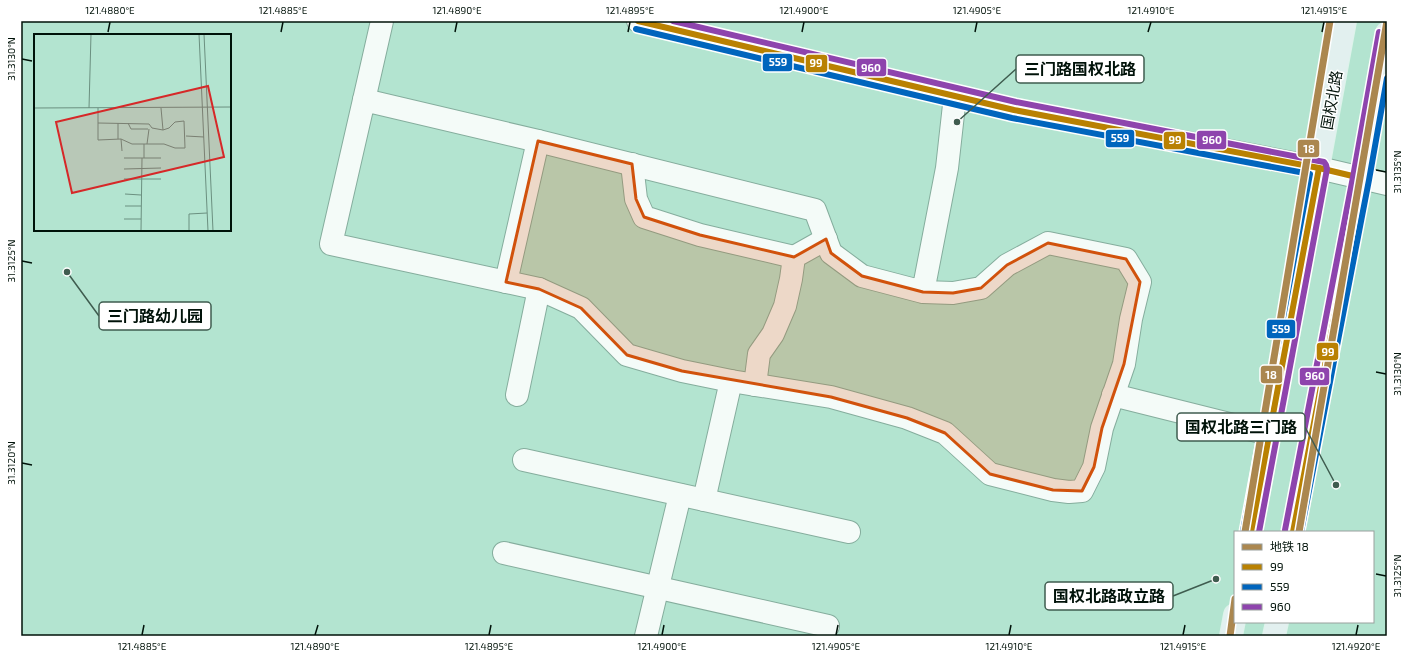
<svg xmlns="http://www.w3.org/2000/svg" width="1408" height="657" viewBox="0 0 1408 657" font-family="'Exo 2','Noto Sans SC',sans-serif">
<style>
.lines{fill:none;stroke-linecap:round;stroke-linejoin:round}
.minor-casing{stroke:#85ad9d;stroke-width:24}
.major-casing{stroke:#ddf3ea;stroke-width:24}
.minor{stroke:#f4fbf8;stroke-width:22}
.major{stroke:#e2f0ef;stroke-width:22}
.bus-1-casing{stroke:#fff;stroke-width:9}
.bus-2-casing{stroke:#fff;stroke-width:9}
.bus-3-casing{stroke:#fff;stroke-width:9}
.bus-1{stroke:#b98102;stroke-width:6}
.bus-2{stroke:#0065bd;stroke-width:6}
.bus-3{stroke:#8e44ad;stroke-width:6}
.metro-1-casing{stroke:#fff;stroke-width:10}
.metro-1{stroke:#ab874f;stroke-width:7}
.marked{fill:#d1520c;fill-opacity:0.2;stroke:#d1520c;stroke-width:3;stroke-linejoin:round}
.ticks{fill:none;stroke:#001209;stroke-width:1.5}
.labels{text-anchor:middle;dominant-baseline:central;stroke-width:3;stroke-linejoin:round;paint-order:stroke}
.street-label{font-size:15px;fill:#001209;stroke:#fff}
.inset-road{fill:none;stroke:#6b9080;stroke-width:1}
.view{fill:#d62828;fill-opacity:0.15;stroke:#d62828;stroke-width:2}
.inset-edge{fill:none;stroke:#001209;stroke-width:2}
.leader{fill:none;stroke:#3f5c4f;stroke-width:1.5}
.callout-dot{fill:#3f5c4f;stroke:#fff;stroke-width:1.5}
.callout{fill:#fff;stroke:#3f5c4f;stroke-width:1.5}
.callout-label{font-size:16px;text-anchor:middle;font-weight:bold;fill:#001209}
.line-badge{stroke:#fff;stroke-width:1.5}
.badge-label{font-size:11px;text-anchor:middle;font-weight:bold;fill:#fff}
.neatline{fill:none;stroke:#001209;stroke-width:1.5}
.ticks-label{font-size:10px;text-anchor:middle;fill:#001209}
</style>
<rect width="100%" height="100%" fill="#b3e4d0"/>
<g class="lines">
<defs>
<g id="minor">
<polyline points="638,21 1014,110 1319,168 1387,184"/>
<polyline points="364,100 382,21"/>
<polyline points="632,164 636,199 644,217 700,235 794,257"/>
<polyline points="506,282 538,141"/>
<polyline points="923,292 953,293 981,288 1007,265 1048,243 1126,259 1140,282 1131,319 1124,364 1102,428 1094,467 1082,491 1069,492 1053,490 990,474 945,433 907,418 831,397 731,381 682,371 627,355 581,308 539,289 331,244 364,100 538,141 815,210 831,253 862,276 923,292 947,168 955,96"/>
<polyline points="755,385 759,354 773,334 785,306 791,279 794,257 826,239"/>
<polyline points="517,395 539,289"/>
<polyline points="1113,395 1269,434"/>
<polyline points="524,460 849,532"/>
<polyline points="704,500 731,381"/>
<polyline points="504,553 828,626"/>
<polyline points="646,636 680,495"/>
</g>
<g id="major">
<polyline points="1251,532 1345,21"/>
<polyline points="1293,532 1361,178 1387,33"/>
<polyline points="1231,636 1235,615"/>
<polyline points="1274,636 1277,622"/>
</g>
</defs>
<use href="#minor" class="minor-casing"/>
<use href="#major" class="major-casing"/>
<use href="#minor" class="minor"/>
<use href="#major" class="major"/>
<defs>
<g id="bus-1">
<polyline points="638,21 1014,110 1319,168 1361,178 1293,532"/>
<polyline points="1251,532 1319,168"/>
</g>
<g id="bus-2">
<polyline points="636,29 1012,118 1310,174 1243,531"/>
<polyline points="1301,532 1369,180 1387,78"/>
</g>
<g id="bus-3">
<polyline points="673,21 1016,102 1324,162 1326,165 1327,169 1259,532"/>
<polyline points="1285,530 1353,177 1379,32"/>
</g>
</defs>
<use href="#bus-1" class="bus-1-casing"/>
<use href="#bus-2" class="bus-2-casing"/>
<use href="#bus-3" class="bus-3-casing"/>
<use href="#bus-1" class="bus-1"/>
<use href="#bus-2" class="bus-2"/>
<use href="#bus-3" class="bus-3"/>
<defs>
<g id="metro-1">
<polyline points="1245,532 1330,21"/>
<polyline points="1299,532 1387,21"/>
<polyline points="1230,636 1235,599"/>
</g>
</defs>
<use href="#metro-1" class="metro-1-casing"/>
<use href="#metro-1" class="metro-1"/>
</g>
<path class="marked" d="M538,141L632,164L636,199L644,217L700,235L794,257L826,239L831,253L862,276L923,292L953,293L981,288L1007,265L1048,243L1126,259L1140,282L1124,364L1102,428L1094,467L1082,491L1053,490L990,474L945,433L907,418L831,397L682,371L627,355L581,308L539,289L506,282Z"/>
<path class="ticks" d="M108,32L110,22M281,32L283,22M455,32L457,22M628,32L630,22M802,32L804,22M975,32L977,22M1148,32L1151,22M1322,32L1324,22M22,59L32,61M1376,170L1386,172M22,261L32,263M1376,372L1386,374M22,463L32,465M1376,574L1386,576M142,635L144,625M315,635L318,625M489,635L491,625M662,635L664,625M836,635L838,625M1009,635L1011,625M1183,635L1185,625M1356,635L1358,625"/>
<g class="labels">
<g class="street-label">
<text transform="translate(1331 100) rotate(-80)">国权北路</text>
</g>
</g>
<g transform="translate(34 34)">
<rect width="197" height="197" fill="#b3e4d0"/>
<path class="inset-road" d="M165,0L174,197M170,0L179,197M0,74L197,73M55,74L57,0M127,74L129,96L118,94L115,90L64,89V106L87,105L98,110H130L141,114H151L150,87L141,88L135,94L129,96M64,89V74M84,89V105M94,89L97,95H114M152,102L170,103M87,105L88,117M110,110V124M113,110L115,95M90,124H127M90,135L127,134M90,145H127M91,160L107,161M91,172H107M90,185H107M107,197L108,124M155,197V180L173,179"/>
<path class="view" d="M174,52L190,123L38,159L22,88Z"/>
<rect width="197" height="197" class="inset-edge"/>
</g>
<path class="leader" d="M957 122L1016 69M67 272L99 316M1336 485L1305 427M1216 579L1173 596"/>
<g class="callout-dot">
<circle cx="957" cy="122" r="4"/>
<circle cx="67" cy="272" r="4"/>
<circle cx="1336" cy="485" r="4"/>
<circle cx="1216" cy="579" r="4"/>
</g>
<g class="callout">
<rect x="1016" y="55" width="128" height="28" rx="4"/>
<rect x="99" y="302" width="112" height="28" rx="4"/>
<rect x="1177" y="413" width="128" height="28" rx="4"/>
<rect x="1045" y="582" width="128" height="28" rx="4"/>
</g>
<g class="callout-label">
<text x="1080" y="75">三门路国权北路</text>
<text x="155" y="322">三门路幼儿园</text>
<text x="1241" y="433">国权北路三门路</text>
<text x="1109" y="602">国权北路政立路</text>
</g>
<g class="line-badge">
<rect x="762" y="53" width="31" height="19" rx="4" fill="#0065bd"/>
<rect x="805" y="54" width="23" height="19" rx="4" fill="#b98102"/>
<rect x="856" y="58" width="31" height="19" rx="4" fill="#8e44ad"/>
<rect x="1105" y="129" width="30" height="19" rx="4" fill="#0065bd"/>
<rect x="1196" y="130" width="31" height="20" rx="4" fill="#8e44ad"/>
<rect x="1163" y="131" width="23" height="19" rx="4" fill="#b98102"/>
<rect x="1297" y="139" width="23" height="19" rx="4" fill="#ab874f"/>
<rect x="1266" y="319" width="30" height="20" rx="4" fill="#0065bd"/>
<rect x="1316" y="342" width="23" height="19" rx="4" fill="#b98102"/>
<rect x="1260" y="365" width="23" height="19" rx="4" fill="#ab874f"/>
<rect x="1299" y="367" width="31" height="19" rx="4" fill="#8e44ad"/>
</g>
<g class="badge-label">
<text x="778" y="66">559</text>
<text x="816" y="67">99</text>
<text x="871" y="72">960</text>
<text x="1120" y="142">559</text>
<text x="1212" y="144">960</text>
<text x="1175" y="144">99</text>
<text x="1309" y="153">18</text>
<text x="1281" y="333">559</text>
<text x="1328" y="356">99</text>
<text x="1271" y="379">18</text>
<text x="1315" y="380">960</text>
</g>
<rect width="1408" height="657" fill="none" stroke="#ffffff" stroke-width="44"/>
<rect x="1234" y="531" width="140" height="92" fill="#ffffff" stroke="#99a09d"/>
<rect x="1242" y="544" width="20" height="6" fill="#ab874f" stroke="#99a09d"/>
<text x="1270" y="551" font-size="12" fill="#001209">地铁 18</text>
<rect x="1242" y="564" width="20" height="6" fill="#b98102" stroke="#99a09d"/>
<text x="1270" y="571" font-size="12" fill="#001209">99</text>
<rect x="1242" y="584" width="20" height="6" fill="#0065bd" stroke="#99a09d"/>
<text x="1270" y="591" font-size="12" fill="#001209">559</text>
<rect x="1242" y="604" width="20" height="6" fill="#8e44ad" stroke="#99a09d"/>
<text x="1270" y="611" font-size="12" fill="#001209">960</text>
<rect x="22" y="22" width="1364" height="613" class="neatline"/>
<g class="ticks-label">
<text x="110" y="14">121.4880°E</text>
<text x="283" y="14">121.4885°E</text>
<text x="457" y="14">121.4890°E</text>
<text x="630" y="14">121.4895°E</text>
<text x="804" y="14">121.4900°E</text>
<text x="977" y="14">121.4905°E</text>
<text x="1151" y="14">121.4910°E</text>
<text x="1324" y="14">121.4915°E</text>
<text transform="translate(11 59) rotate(-90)" y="4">31.3130°N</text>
<text transform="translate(1397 172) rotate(-90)" y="4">31.3135°N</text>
<text transform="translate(11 261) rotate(-90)" y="4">31.3125°N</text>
<text transform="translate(1397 374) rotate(-90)" y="4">31.3130°N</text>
<text transform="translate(11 463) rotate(-90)" y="4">31.3120°N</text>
<text transform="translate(1397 576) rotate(-90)" y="4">31.3125°N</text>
<text x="142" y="650">121.4885°E</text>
<text x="315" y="650">121.4890°E</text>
<text x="489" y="650">121.4895°E</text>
<text x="662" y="650">121.4900°E</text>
<text x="836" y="650">121.4905°E</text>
<text x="1009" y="650">121.4910°E</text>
<text x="1183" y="650">121.4915°E</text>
<text x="1356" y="650">121.4920°E</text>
</g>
</svg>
